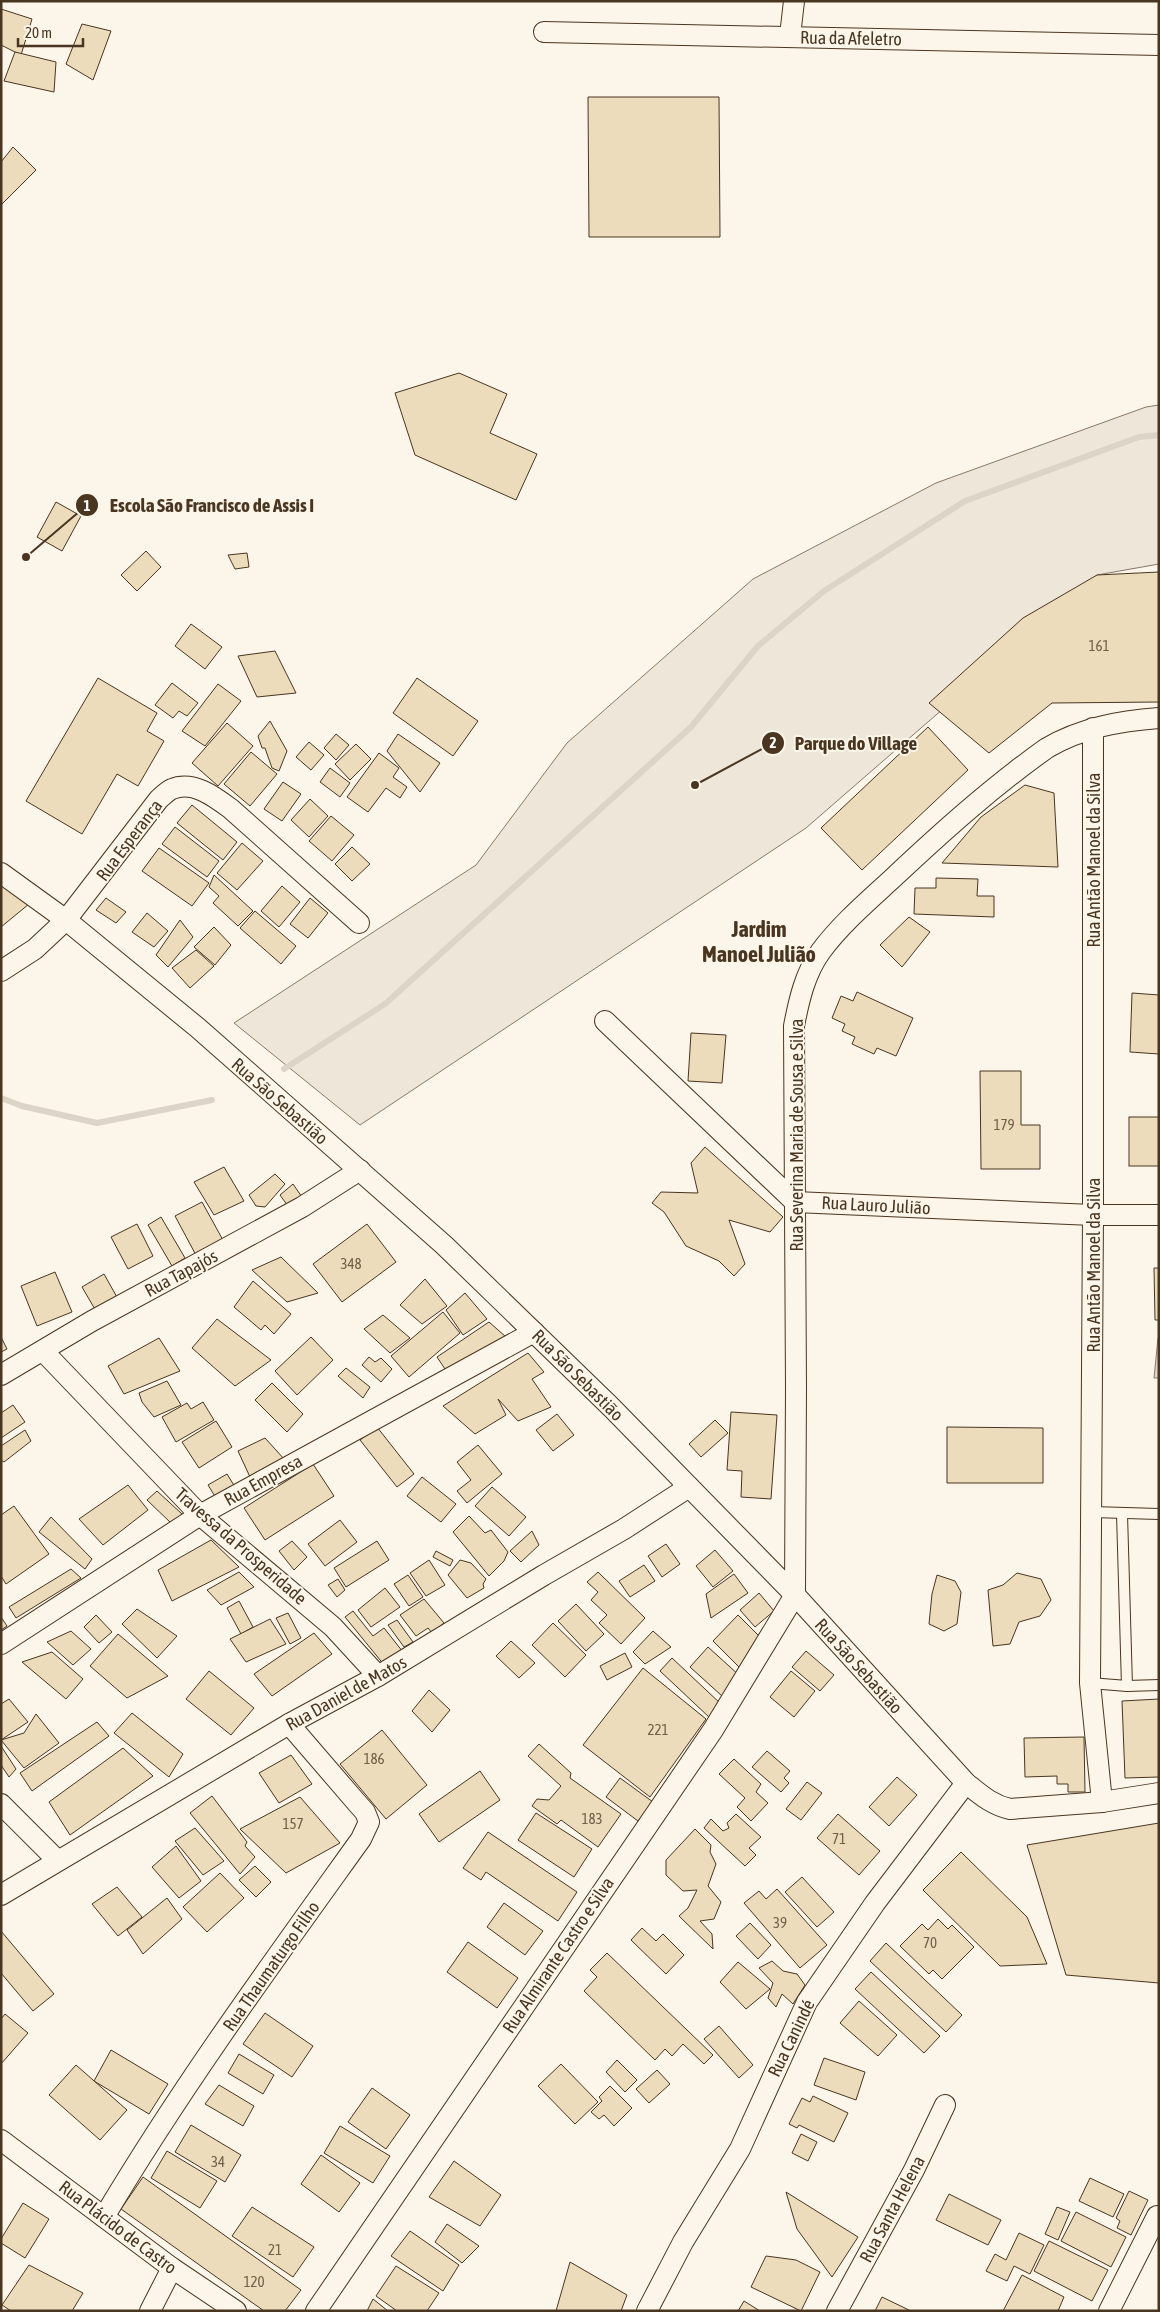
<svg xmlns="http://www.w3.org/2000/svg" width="1160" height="2312" viewBox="0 0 1160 2312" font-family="'Asap Condensed',sans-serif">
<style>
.green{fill:#ede6d9;stroke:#887966}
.water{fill:#dcd4c6;stroke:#887966}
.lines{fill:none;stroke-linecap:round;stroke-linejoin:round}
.stream{stroke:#dcd4c6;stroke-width:6}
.building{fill:#ecdcbc;stroke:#4a3520}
.service-casing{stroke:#4a3520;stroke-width:12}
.minor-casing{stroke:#4a3520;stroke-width:22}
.service{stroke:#fbf6e9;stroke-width:10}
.minor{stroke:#fbf6e9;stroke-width:20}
.labels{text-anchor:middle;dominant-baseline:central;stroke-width:4;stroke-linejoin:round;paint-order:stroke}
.number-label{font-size:15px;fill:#725f47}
.street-label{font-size:18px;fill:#4a3520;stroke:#fbf6e9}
.district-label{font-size:22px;font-weight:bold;fill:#4a3520;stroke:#fbf6e9}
.leader{fill:none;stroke:#4a3520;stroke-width:2}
.callout-dot{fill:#4a3520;stroke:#fbf6e9;stroke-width:2}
.mark-label{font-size:15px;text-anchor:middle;font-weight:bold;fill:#fff}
.callout-label{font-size:19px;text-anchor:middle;font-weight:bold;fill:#4a3520;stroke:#fbf6e9;stroke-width:4;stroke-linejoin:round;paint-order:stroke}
</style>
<rect width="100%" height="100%" fill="#fbf6e9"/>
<polygon class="green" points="1159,405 1159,564 1097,575 806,828 360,1125 234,1023 476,865 567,743 753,579 936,483 1146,407"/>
<polygon class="water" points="1158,1338 1159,1338 1159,1378 1154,1378"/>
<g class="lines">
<g class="stream">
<polyline points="284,1069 385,1004 691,727 758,646 824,591 965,501 1139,437 1159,435"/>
<polyline points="1,1098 22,1106 97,1123 212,1100"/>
</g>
</g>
<g class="building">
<polygon points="1,9 32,19 21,55 1,45"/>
<polygon points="82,24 111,31 93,80 66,64"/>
<polygon points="15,52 56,62 54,92 4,81"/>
<polygon points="588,97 719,97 720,237 589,237"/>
<polygon points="13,147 36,170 1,205 1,162"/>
<polygon points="459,373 507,394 490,433 537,454 516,500 415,455 395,393"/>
<polygon points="56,502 81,516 62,551 37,537"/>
<polygon points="146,551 161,567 137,591 121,575"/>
<polygon points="247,553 249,567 235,569 228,555"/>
<polygon points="1159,572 1159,702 1052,703 989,753 929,703 1023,618 1097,575"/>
<polygon points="191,624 222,647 205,669 175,646"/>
<polygon points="275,651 296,693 257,697 238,656"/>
<polygon points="98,678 157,713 147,731 164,741 138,786 117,774 82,834 26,801"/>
<polygon points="417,678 478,721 453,756 393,713"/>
<polygon points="172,683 198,703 187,716 179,711 173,718 155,705"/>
<polygon points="218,684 241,701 205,746 182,731"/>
<polygon points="270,721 287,751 279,771 272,768 265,748 262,748 258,736"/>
<polygon points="227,723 253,746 218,786 192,763"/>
<polygon points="928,727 968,770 862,870 821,828"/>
<polygon points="336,734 349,745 336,760 324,748"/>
<polygon points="398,734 440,763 420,792 387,751"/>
<polygon points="309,742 324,755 311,770 296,757"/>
<polygon points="356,744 371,759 350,780 335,764"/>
<polygon points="251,752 277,774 250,806 224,784"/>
<polygon points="379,753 399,768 393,777 407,787 400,798 386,788 368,812 347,797"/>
<polygon points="330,768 350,783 340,797 320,782"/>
<polygon points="283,782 301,794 282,821 264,809"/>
<polygon points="1025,785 1054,793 1058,867 942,863 981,817"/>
<polygon points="310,799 328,816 309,837 291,820"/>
<polygon points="192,805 237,842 223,860 177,823"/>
<polygon points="331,816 354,835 332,861 309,841"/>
<polygon points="175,827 219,861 207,877 162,844"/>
<polygon points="242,843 263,861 237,890 217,873"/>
<polygon points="352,847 370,864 352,881 335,864"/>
<polygon points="159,848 209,883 192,906 142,871"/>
<polygon points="214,875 253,911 238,926 213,903 219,896 209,887"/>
<polygon points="936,878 978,879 977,896 994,896 994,917 914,914 915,888 936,888"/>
<polygon points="4,884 29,904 1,927 1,886"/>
<polygon points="282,886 300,902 279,927 261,911"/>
<polygon points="106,898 126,912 116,923 96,910"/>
<polygon points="310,898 328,913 308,938 290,924"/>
<polygon points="255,911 296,946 281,964 240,928"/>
<polygon points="147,913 168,931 154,947 132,932"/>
<polygon points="909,917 930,932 902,967 880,945"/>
<polygon points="180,920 193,937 168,967 156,955"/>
<polygon points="214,927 231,945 215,965 194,947"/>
<polygon points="196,950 214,966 190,988 172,968"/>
<polygon points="857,992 913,1018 896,1056 877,1048 874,1054 852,1044 855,1037 842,1031 845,1024 832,1018 841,996 853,1001"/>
<polygon points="1132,993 1159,995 1159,1054 1130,1052"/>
<polygon points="691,1033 726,1035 722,1083 688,1081"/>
<polygon points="980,1071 1021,1071 1021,1125 1040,1125 1040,1169 981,1169"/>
<rect x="1129" y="1117" width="30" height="49"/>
<polygon points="705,1147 783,1217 770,1232 729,1220 745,1264 734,1276 719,1261 686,1246 664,1212 652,1203 661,1192 698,1193 691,1163"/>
<polygon points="224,1167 244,1201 214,1215 194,1182"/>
<polygon points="275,1174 285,1184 265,1207 256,1206 249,1195"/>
<polygon points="293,1184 304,1200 290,1209 280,1195"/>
<polygon points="202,1202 224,1242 197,1257 175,1216"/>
<polygon points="161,1217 185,1258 172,1266 148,1225"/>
<polygon points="137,1224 153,1256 128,1269 111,1237"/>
<polygon points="367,1224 396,1262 342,1302 313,1264"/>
<polygon points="281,1257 318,1293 287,1302 252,1270"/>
<polygon points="1154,1268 1159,1268 1159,1320 1155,1320"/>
<polygon points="55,1272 72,1312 37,1326 21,1286"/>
<polygon points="104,1274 118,1299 96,1311 82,1287"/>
<polygon points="425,1279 447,1306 422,1324 400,1305"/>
<polygon points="253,1281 291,1314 274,1334 265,1325 261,1330 234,1307"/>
<polygon points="465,1293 487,1319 463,1335 446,1310"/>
<polygon points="443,1312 460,1333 409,1377 391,1356"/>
<polygon points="383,1315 410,1338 390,1353 364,1329"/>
<polygon points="217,1319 271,1360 235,1386 192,1348"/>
<polygon points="489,1322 506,1337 449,1375 437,1357"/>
<polygon points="1,1337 7,1349 1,1352"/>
<polygon points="311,1337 333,1360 297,1395 275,1371"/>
<polygon points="159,1338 180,1371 124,1394 108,1366"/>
<polygon points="528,1353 544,1372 532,1379 551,1407 518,1421 498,1399 506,1415 475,1434 443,1406"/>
<polygon points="369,1357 375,1362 381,1358 392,1369 381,1382 362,1365"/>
<polygon points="346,1368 370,1387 363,1398 338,1376"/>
<polygon points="167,1381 181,1405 154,1417 142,1402 139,1393"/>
<polygon points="272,1383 303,1414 287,1432 255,1400"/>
<polygon points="203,1402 214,1420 176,1442 162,1417 187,1403 191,1409"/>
<polygon points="13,1405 25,1422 1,1438 1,1413"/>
<polygon points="731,1412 777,1415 771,1499 741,1497 742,1471 727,1470"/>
<polygon points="557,1414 574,1435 553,1451 536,1430"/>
<polygon points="715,1420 728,1433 701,1457 689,1444"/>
<polygon points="216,1421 232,1447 199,1468 182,1442"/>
<polygon points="377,1427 414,1474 397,1487 360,1440"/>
<polygon points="947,1427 1043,1428 1043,1483 947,1483"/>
<polygon points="25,1430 31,1441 4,1462 1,1460 1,1446"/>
<polygon points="265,1438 285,1460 250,1477 238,1451"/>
<polygon points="478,1445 502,1474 467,1503 457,1491 471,1480 457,1462"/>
<polygon points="313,1464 334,1496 265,1540 244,1508"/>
<polygon points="227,1474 235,1487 216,1498 208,1485"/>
<polygon points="422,1477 456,1504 441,1522 407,1496"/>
<polygon points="128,1485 148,1510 103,1545 79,1519"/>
<polygon points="492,1487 526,1517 509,1536 475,1506"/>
<polygon points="157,1491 182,1514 172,1524 147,1500"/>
<polygon points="14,1506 49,1554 6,1584 1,1576 1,1515"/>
<polygon points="469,1516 485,1533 491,1530 508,1552 504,1561 489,1576 453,1532"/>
<polygon points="51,1517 92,1559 85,1569 39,1532"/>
<polygon points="340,1520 357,1542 325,1566 308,1544"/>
<polygon points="532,1531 539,1545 521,1562 510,1551"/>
<polygon points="211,1540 239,1567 172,1601 158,1570"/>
<polygon points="292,1541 307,1557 294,1570 279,1551"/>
<polygon points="377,1541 389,1560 346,1587 334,1568"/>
<polygon points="666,1544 680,1564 662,1577 648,1556"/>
<polygon points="715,1550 733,1571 713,1587 696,1566"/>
<polygon points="436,1551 453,1560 450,1566 433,1557"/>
<polygon points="429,1560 445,1585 426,1596 410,1573"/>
<polygon points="460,1560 471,1563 486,1579 483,1584 484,1588 467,1598 448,1575"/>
<polygon points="644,1565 655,1581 630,1597 619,1581"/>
<polygon points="71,1569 81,1578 16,1618 9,1607"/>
<polygon points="239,1572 254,1587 221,1605 207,1590"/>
<polygon points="598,1572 645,1618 621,1644 599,1623 607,1615 591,1600 598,1592 587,1582"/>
<polygon points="1017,1573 1041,1579 1051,1600 1040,1616 1019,1622 1010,1644 993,1646 988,1590 1003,1585"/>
<polygon points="734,1574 748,1593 711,1618 706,1594"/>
<polygon points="408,1575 423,1597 409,1606 394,1584"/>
<polygon points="937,1575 955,1581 961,1592 957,1624 944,1631 929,1624 932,1594"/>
<polygon points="338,1579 345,1590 337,1597 328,1585"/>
<polygon points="385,1588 400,1607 371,1627 358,1610"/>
<polygon points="759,1593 774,1611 755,1627 740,1610"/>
<polygon points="424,1599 444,1623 432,1633 428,1628 416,1636 400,1615"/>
<polygon points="239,1601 253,1627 241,1634 227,1608"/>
<polygon points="576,1604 604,1634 586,1651 558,1621"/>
<polygon points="137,1609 177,1636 157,1658 122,1624"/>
<polygon points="353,1611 373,1636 384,1628 403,1652 385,1666 345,1617"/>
<polygon points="288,1613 301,1638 290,1644 276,1618"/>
<polygon points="96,1615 112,1632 99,1643 84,1627"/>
<polygon points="738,1615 762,1639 743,1671 713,1641"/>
<polygon points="1,1617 7,1626 1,1630"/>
<polygon points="270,1619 286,1644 246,1662 230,1639"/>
<polygon points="397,1620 413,1642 404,1647 388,1625"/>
<polygon points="553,1623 586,1655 565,1677 532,1645"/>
<polygon points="71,1631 91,1649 73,1665 47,1642"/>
<polygon points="653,1631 671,1647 645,1664 633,1652"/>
<polygon points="314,1633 332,1654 272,1696 254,1674"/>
<polygon points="118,1634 168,1676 127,1698 90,1666"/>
<polygon points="511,1641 535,1663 519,1678 496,1656"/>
<polygon points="708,1647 740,1676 722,1696 690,1667"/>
<polygon points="806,1651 834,1675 820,1691 792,1667"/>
<polygon points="52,1652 83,1679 66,1699 22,1662"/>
<polygon points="625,1653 632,1667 607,1680 600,1666"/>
<polygon points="672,1658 722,1705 710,1718 660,1671"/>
<polygon points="643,1668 706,1719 650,1797 583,1745"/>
<polygon points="209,1671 254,1708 231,1735 186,1699"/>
<polygon points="791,1671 815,1691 794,1717 770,1697"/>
<polygon points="429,1690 450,1710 432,1732 412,1711"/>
<polygon points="9,1699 28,1722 1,1740 1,1704"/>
<polygon points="1159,1699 1159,1777 1125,1778 1122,1701"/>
<polygon points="132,1713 183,1754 169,1777 114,1733"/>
<polygon points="36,1714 59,1743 24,1768 1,1740 24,1733"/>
<polygon points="97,1722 109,1736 32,1791 20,1773"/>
<polygon points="382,1730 427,1785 386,1819 340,1764"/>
<polygon points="1084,1737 1085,1792 1068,1792 1068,1784 1057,1784 1057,1776 1025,1777 1024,1738"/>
<polygon points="539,1744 571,1773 570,1778 621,1814 598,1847 561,1820 557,1824 532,1806 537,1799 549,1800 561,1786 528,1756"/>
<polygon points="1,1746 16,1769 9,1777 1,1765"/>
<polygon points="123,1748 153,1776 70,1835 49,1802"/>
<polygon points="767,1751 790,1771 784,1778 789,1783 781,1792 752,1767"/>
<polygon points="291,1755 312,1784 279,1803 259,1773"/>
<polygon points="734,1759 761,1784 756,1792 768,1803 751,1821 737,1807 745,1798 719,1774"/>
<polygon points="480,1771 500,1800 439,1842 419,1814"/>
<polygon points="897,1777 917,1795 889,1826 869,1807"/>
<polygon points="620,1778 653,1802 638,1821 606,1797"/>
<polygon points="807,1782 822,1793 801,1820 786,1809"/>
<polygon points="212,1796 247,1842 245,1846 255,1857 240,1874 190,1813"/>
<polygon points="300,1797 340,1843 286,1873 240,1829"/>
<polygon points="536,1813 592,1849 574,1877 518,1840"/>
<polygon points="736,1814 761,1837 749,1848 756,1855 745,1866 704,1828 711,1819 723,1831 729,1828 727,1823"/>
<polygon points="838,1814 880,1851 859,1875 817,1838"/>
<polygon points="1159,1823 1159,1983 1066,1975 1027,1845"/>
<polygon points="195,1828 224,1861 203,1875 175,1841"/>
<polygon points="695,1829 711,1845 710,1852 716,1864 708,1886 721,1902 714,1919 700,1921 712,1934 713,1949 679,1916 688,1908 697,1890 683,1891 666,1875 666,1860"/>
<polygon points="488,1832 577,1892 558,1921 486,1872 481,1880 463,1868"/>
<polygon points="176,1846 201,1881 179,1898 152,1867"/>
<polygon points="961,1852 1027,1917 1047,1964 1000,1966 923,1890"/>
<polygon points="255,1866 271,1882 256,1897 239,1880"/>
<polygon points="220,1873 244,1898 207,1932 183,1907"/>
<polygon points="802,1877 834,1912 817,1927 785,1892"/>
<polygon points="117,1887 142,1917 118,1936 92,1904"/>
<polygon points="777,1889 827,1945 800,1968 744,1903 759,1891 766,1899"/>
<polygon points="167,1898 182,1919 143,1954 127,1930"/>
<polygon points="504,1903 543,1931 525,1955 487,1927"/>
<polygon points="938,1919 948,1929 952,1925 974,1947 942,1979 933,1970 929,1974 900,1946 922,1924 928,1930"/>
<polygon points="750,1923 771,1945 758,1959 736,1936"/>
<polygon points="642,1928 656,1941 663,1934 684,1955 666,1974 631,1940"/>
<polygon points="1,1931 54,1994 33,2011 1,1973"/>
<polygon points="468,1942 518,1978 497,2008 447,1972"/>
<polygon points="886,1943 962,2015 946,2032 870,1961"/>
<polygon points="607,1953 713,2055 704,2064 683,2044 672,2056 665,2049 655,2060 584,1991 597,1977 590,1970"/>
<polygon points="772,1961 783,1971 797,1974 805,1985 793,2004 782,1994 776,2007 768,1998 773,1983 759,1968"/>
<polygon points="738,1962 770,1989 746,2009 720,1982"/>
<polygon points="871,1972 940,2036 924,2053 855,1989"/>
<polygon points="859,2001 897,2035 878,2056 840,2023"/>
<polygon points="265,2013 313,2046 292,2077 243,2044"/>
<polygon points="5,2014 28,2033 1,2064 1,2019"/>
<polygon points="719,2026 753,2065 739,2078 704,2039"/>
<polygon points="111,2050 168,2084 149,2114 94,2081"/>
<polygon points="239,2054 274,2075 263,2094 228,2073"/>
<polygon points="824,2058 865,2072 856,2100 814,2085"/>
<polygon points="617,2060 637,2080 625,2092 606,2072"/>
<polygon points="561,2064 598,2102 575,2124 538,2086"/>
<polygon points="76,2065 127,2110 100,2140 49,2095"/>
<polygon points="657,2070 670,2084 649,2103 636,2089"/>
<polygon points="219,2085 254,2106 243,2126 205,2104"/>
<polygon points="610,2086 632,2108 614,2126 604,2115 599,2119 591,2112 602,2101 599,2097"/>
<polygon points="372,2088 410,2115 386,2149 348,2122"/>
<polygon points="813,2096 848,2113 834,2142 799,2125 797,2128 789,2124 802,2098 810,2102"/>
<polygon points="191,2125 241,2155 225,2182 175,2152"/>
<polygon points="340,2126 390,2156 373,2183 324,2153"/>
<polygon points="801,2134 817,2142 808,2161 792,2153"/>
<polygon points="167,2151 217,2181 200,2208 151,2178"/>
<polygon points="321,2155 360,2183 339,2212 301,2184"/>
<polygon points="454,2161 501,2195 480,2226 429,2197"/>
<polygon points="143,2177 301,2290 285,2311 264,2311 121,2209"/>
<polygon points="1090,2178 1124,2194 1113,2217 1079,2201"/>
<polygon points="1129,2191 1148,2200 1131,2235 1117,2228 1120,2221 1116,2218"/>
<polygon points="786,2192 858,2237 832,2277 797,2229"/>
<polygon points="949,2194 1001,2220 988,2245 936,2220"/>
<polygon points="23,2203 49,2219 25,2258 1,2243 1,2239"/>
<polygon points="252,2207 314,2247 293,2277 232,2236"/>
<polygon points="1057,2207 1070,2212 1058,2240 1045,2234"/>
<polygon points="1076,2212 1126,2237 1111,2267 1061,2241"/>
<polygon points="447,2224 479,2246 462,2263 435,2242"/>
<polygon points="410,2231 459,2265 443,2291 391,2256"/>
<polygon points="1019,2233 1044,2245 1030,2274 1014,2266 1007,2281 986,2271 995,2254 1006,2260"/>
<polygon points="1049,2241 1108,2270 1092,2301 1034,2271"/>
<polygon points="766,2256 796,2260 820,2272 801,2311 751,2287"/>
<polygon points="570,2262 627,2295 621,2311 556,2311"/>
<polygon points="29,2265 83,2293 72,2311 11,2311 2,2305"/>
<polygon points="396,2266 439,2293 427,2311 397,2311 376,2296"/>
<polygon points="1022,2275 1064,2297 1058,2311 1003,2311"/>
<polygon points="882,2297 911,2311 875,2311"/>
<polygon points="373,2299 388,2311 367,2311"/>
<polygon points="744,2301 760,2311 738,2311"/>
</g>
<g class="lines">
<defs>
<g id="service">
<polyline points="1092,1512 1159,1514"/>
<polyline points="1122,1514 1127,1686"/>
<polyline points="1090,1683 1127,1686 1159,1685"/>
</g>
<g id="minor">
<polyline points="544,32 1159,45"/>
<polyline points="790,36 794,1"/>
<polyline points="1093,728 1093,1215 1090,1683 1102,1802"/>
<path d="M1,873L66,920L198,1028L444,1245L611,1407L795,1595L966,1783C981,1795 992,1805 1010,1809L1102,1802L1159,1793"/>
<path d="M1,971L35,949L66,920L159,799C163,796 167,791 172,789C193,780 215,797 231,809L359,923"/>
<polyline points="605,1021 795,1202 1093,1215 1159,1215"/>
<polyline points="43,1351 200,1515 333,1627 378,1676"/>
<polyline points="1,1375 92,1321 302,1207 360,1170"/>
<polyline points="1,1644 200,1515 534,1332"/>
<polyline points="1,1804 57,1860"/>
<polyline points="1,1895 289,1724 378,1676 544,1575 624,1529 689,1487"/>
<polyline points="1,2140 172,2268 236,2311"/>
<path d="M104,2217C182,2086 272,1963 361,1839L369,1822L365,1812L357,1803L289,1724"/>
<polyline points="150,2311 172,2268"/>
<path d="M316,2311L713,1730L795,1595L796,1388L794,1026C799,1000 805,973 821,951C841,924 868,901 893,878C942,832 992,787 1047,748C1081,728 1119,721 1159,718"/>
<polyline points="647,2311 683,2242 740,2149 807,2002 875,1903 966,1783"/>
<polyline points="837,2311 914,2170 945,2105"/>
<polyline points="1109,2311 1157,2216"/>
</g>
</defs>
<use href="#service" class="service-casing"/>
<use href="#minor" class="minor-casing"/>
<use href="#service" class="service"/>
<use href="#minor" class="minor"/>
</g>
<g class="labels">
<g class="number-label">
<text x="1099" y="645">161</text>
<text x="1004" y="1124">179</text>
<text x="351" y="1263">348</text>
<text x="658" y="1729">221</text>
<text x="374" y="1758">186</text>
<text x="592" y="1818">183</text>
<text x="293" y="1823">157</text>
<text x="839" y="1838">71</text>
<text x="780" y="1922">39</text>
<text x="930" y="1942">70</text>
<text x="218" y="2161">34</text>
<text x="275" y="2249">21</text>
<text x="254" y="2281">120</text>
</g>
<g class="street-label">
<text transform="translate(851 38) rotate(1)">Rua da Afeletro</text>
<text transform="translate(129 840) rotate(-53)">Rua Esperança</text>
<text transform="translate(1093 860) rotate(-90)">Rua Antão Manoel da Silva</text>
<text transform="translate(280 1101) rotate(41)">Rua São Sebastião</text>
<text transform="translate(796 1135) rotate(-90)">Rua Severina Maria de Sousa e Silva</text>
<text transform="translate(876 1205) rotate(3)">Rua Lauro Julião</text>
<text transform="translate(1093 1265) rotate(-90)">Rua Antão Manoel da Silva</text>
<text transform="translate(181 1273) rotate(-28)">Rua Tapajós</text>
<text transform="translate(578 1375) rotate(45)">Rua São Sebastião</text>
<text transform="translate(263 1480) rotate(-29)">Rua Empresa</text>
<text transform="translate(241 1546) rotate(41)">Travessa da Prosperidade</text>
<text transform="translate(859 1666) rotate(48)">Rua São Sebastião</text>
<text transform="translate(346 1693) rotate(-29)">Rua Daniel de Matos</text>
<text transform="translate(558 1955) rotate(-56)">Rua Almirante Castro e Silva</text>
<text transform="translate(271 1966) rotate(-55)">Rua Thaumaturgo Filho</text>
<text transform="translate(791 2038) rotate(-64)">Rua Canindé</text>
<text transform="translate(892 2209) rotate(-62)">Rua Santa Helena</text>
<text transform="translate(118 2227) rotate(37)">Rua Plácido de Castro</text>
</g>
<g class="district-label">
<text x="759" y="929">Jardim<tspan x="759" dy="25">Manoel Julião</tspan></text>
</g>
</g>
<path class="leader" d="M26 557L87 505M695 785L773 743"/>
<g class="callout-dot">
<circle cx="26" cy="557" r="5"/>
<circle cx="695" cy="785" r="5"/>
<circle cx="87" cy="505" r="12"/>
<circle cx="773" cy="743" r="12"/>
</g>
<g class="mark-label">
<text x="87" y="511">1</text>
<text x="773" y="748">2</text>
</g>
<g class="callout-label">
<text x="212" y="512">Escola São Francisco de Assis I</text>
<text x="856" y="750">Parque do Village</text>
</g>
<rect width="1160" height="2312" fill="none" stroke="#4a3520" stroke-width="5"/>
<path d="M18 38v8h65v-8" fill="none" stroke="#4a3520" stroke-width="2.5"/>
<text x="25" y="38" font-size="15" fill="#4a3520" stroke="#fbf6e9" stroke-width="4" paint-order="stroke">20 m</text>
</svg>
